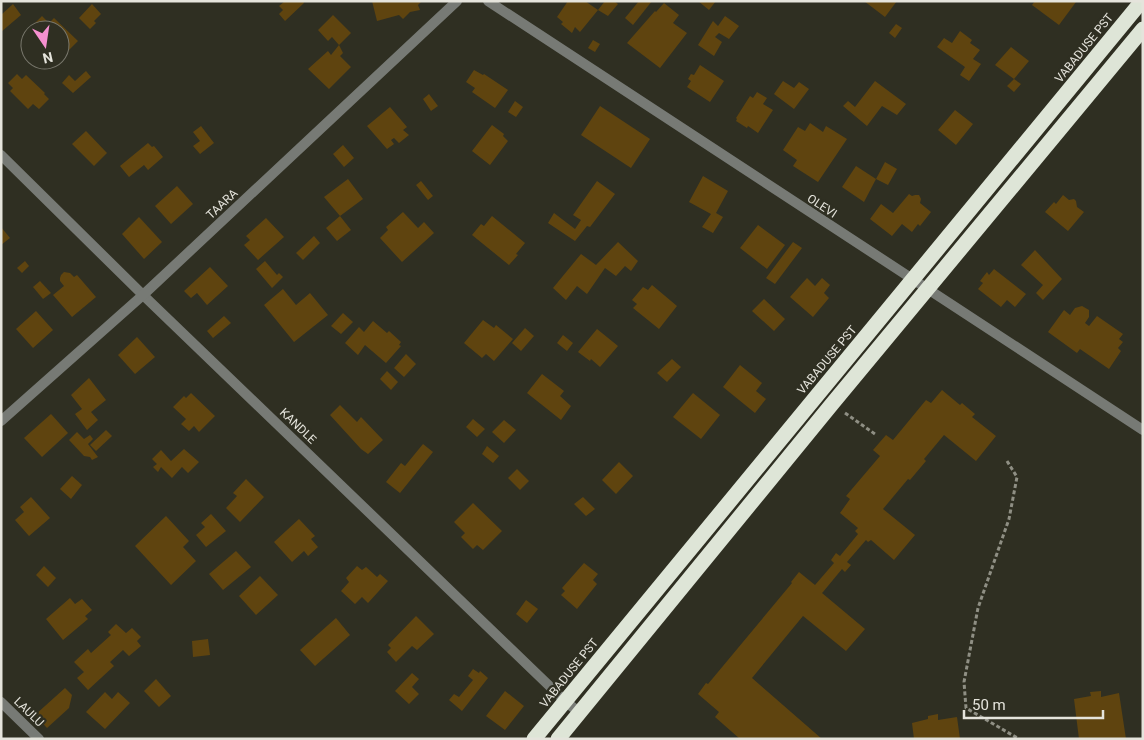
<svg xmlns="http://www.w3.org/2000/svg" width="1144" height="740" viewBox="0 0 1144 740" font-family="Roboto,sans-serif">
<style>
.building{fill:#5f440f}
.lines{fill:none;stroke-linecap:round;stroke-linejoin:round}
.path{stroke:#8f8f84;stroke-width:3;stroke-dasharray:4 2.5;stroke-linecap:butt}
.street{stroke:#777a75;stroke-width:10}
.highway{stroke:#dee5d7;stroke-width:15}
.labels{text-anchor:middle;dominant-baseline:central;stroke-width:4.5;stroke-linejoin:round;paint-order:stroke}
.street-label{font-size:12px;fill:#e5e4dc;stroke:#2f2f22}
</style>
<rect width="100%" height="100%" fill="#2f2f22"/>
<g class="building">
<polygon points="285,1 303,1 304,3 285,21 279,14 283,10 279,6"/>
<polygon points="372,1 422,1 418,5 420,10 410,12 403,19 399,15 377,21"/>
<polygon points="568,1 585,1 598,10 580,32 575,27 572,33 561,24 563,22 557,17"/>
<polygon points="605,1 614,1 618,4 608,16 598,10"/>
<polygon points="639,1 652,1 633,25 625,18"/>
<polygon points="698,1 716,1 709,10"/>
<polygon points="864,1 897,1 885,17"/>
<polygon points="1035,1 1075,1 1076,2 1059,25 1032,5"/>
<polygon points="664,3 679,15 673,23 687,33 660,68 627,43 655,11 656,12"/>
<polygon points="13,4 21,15 1,32 1,15"/>
<polygon points="92,4 101,14 94,21 96,23 90,29 79,18"/>
<polygon points="333,15 351,33 339,45 343,53 340,56 351,67 329,89 308,69 328,51 331,55 339,45 332,37 328,41 318,30"/>
<polygon points="42,16 49,23 54,18 78,41 60,59 60,30 32,30 30,28"/>
<polygon points="725,16 739,26 729,39 719,33 715,37 722,42 714,56 698,45 713,21 718,26"/>
<polygon points="896,24 902,28 895,38 889,33"/>
<polygon points="960,31 972,40 970,43 980,50 973,59 981,64 969,81 960,75 965,67 937,47 944,38 952,43"/>
<polygon points="593,40 600,44 595,52 588,48"/>
<polygon points="1011,47 1029,61 1014,79 1021,84 1014,92 1007,86 1014,79 995,65"/>
<polygon points="700,65 724,81 710,102 687,87 691,81 688,79 691,74 694,75"/>
<polygon points="474,70 483,75 484,74 508,90 495,108 472,92 475,88 466,82"/>
<polygon points="86,71 91,77 73,93 62,83 69,75 75,81"/>
<polygon points="17,74 22,79 26,75 45,93 44,94 49,99 39,109 33,104 28,109 10,91 13,88 8,83"/>
<polygon points="783,81 794,88 799,82 809,89 794,109 774,94"/>
<polygon points="875,81 906,104 897,115 882,106 867,126 843,106 848,101 855,107"/>
<polygon points="757,92 767,98 763,104 773,110 758,133 748,126 747,128 736,121 737,119 736,118 750,96 753,98"/>
<polygon points="429,94 438,106 431,111 423,99"/>
<polygon points="515,101 523,107 516,117 508,112"/>
<polygon points="600,106 650,139 631,168 581,135"/>
<polygon points="390,107 407,127 403,130 409,135 399,143 394,138 391,140 394,144 387,149 367,126"/>
<polygon points="955,110 973,124 956,145 938,130"/>
<polygon points="810,123 823,132 826,126 847,139 818,182 793,166 797,160 783,150 798,127 805,131"/>
<polygon points="492,125 504,134 503,136 508,141 490,165 472,151"/>
<polygon points="201,126 214,143 200,154 193,146 200,141 193,132"/>
<polygon points="86,131 107,153 94,166 72,144"/>
<polygon points="148,143 152,147 154,146 163,157 148,170 144,165 129,177 120,166"/>
<polygon points="343,145 354,158 344,167 333,154"/>
<polygon points="885,162 897,169 888,185 876,179"/>
<polygon points="856,166 876,179 864,202 842,187"/>
<polygon points="703,176 728,191 716,213 723,217 713,233 702,227 711,214 689,202"/>
<polygon points="348,179 363,199 340,216 324,197"/>
<polygon points="421,181 433,196 428,200 416,185"/>
<polygon points="597,181 615,194 590,227 587,226 575,241 548,223 554,213 575,229 581,220 573,215"/>
<polygon points="177,186 193,204 171,224 155,206"/>
<polygon points="909,194 912,196 915,195 919,195 921,199 920,203 931,212 920,226 918,224 912,232 902,224 892,236 870,219 881,204 893,213"/>
<polygon points="1063,195 1069,200 1074,199 1076,201 1077,207 1084,212 1068,231 1045,212 1054,202 1056,204"/>
<polygon points="403,212 418,228 424,222 434,233 402,262 380,238 388,230 386,227"/>
<polygon points="340,216 351,230 337,241 326,228"/>
<polygon points="492,216 525,243 516,254 518,255 509,265 472,235 481,224 484,226"/>
<polygon points="139,217 162,242 144,259 122,234"/>
<polygon points="266,218 284,237 258,260 244,245 250,240 246,236"/>
<polygon points="758,225 785,245 767,269 740,248"/>
<polygon points="1,227 10,238 1,245"/>
<polygon points="314,236 320,243 303,260 296,253"/>
<polygon points="618,242 638,261 631,271 625,266 616,276 605,268 587,294 577,286 566,300 553,288 581,254 596,265"/>
<polygon points="793,242 802,248 775,284 766,278"/>
<polygon points="1035,250 1062,279 1043,300 1036,293 1043,285 1021,265"/>
<polygon points="25,261 29,266 22,273 17,268"/>
<polygon points="265,261 277,275 279,273 283,277 272,288 256,269"/>
<polygon points="210,267 228,286 207,305 197,293 191,298 184,291"/>
<polygon points="994,269 1026,294 1015,307 1007,300 1001,307 978,289 983,283 980,281 987,272 989,275"/>
<polygon points="64,272 70,273 74,277 77,275 96,297 72,317 53,295 64,286 60,281 60,278 61,275"/>
<polygon points="807,278 815,286 822,278 830,285 824,293 829,298 813,317 790,297"/>
<polygon points="40,281 51,293 43,299 33,287"/>
<polygon points="652,285 677,306 659,329 633,308 637,304 632,300 643,287 648,290"/>
<polygon points="283,289 296,305 310,293 328,315 294,342 264,305"/>
<polygon points="764,299 785,319 774,331 752,311"/>
<polygon points="1082,306 1089,310 1089,317 1085,323 1089,326 1097,316 1123,334 1119,339 1123,342 1118,348 1121,351 1109,369 1080,349 1077,353 1048,332 1064,310 1070,315 1075,308"/>
<polygon points="36,311 53,330 33,348 16,329"/>
<polygon points="343,313 353,322 341,334 331,326"/>
<polygon points="224,316 231,323 213,338 207,331"/>
<polygon points="483,320 494,328 496,325 513,339 494,361 486,354 482,358 464,343"/>
<polygon points="373,321 387,333 389,331 401,342 399,345 401,346 386,363 365,345 358,355 345,343 359,327 364,332"/>
<polygon points="525,328 534,336 521,351 512,343"/>
<polygon points="597,329 618,346 600,367 591,359 590,361 578,352"/>
<polygon points="563,335 573,343 567,351 557,343"/>
<polygon points="137,337 155,357 135,374 118,355"/>
<polygon points="406,354 416,364 404,377 394,368"/>
<polygon points="672,359 681,367 667,382 657,373"/>
<polygon points="740,365 762,383 756,391 766,399 755,413 723,387"/>
<polygon points="387,371 398,382 391,390 380,379"/>
<polygon points="542,374 564,391 560,396 571,406 561,420 527,393"/>
<polygon points="89,378 106,400 91,412 98,420 87,430 75,414 82,409 71,395"/>
<polygon points="942,390 960,405 962,403 975,414 972,417 996,436 976,461 944,435 924,459 926,461 910,480 908,479 883,509 915,535 894,560 871,540 868,542 866,540 847,562 851,565 845,572 842,569 823,592 822,593 865,629 846,651 803,616 752,678 822,739 740,739 715,717 719,712 698,694 706,683 708,684 792,583 791,582 799,572 815,585 834,563 831,560 836,553 840,556 858,534 855,531 858,528 840,513 850,499 846,496 880,456 873,450 886,435 893,440 926,400 931,403"/>
<polygon points="191,393 215,416 199,432 194,426 189,431 181,424 186,419 173,407 184,396 186,398"/>
<polygon points="693,393 720,415 701,439 673,417"/>
<polygon points="340,405 357,422 361,417 383,440 368,454 361,449 330,415"/>
<polygon points="51,414 68,433 42,457 24,438"/>
<polygon points="473,419 485,429 477,437 466,427"/>
<polygon points="504,420 516,430 504,443 492,432"/>
<polygon points="106,430 112,436 96,451 90,445"/>
<polygon points="77,432 84,439 90,435 93,439 88,444 98,457 92,460 90,457 84,456 69,440"/>
<polygon points="423,444 433,452 400,493 386,482 401,463 405,466"/>
<polygon points="487,446 499,456 493,463 482,454"/>
<polygon points="184,449 199,462 188,473 182,467 172,478 161,467 158,472 153,467 157,464 152,459 161,450 171,461"/>
<polygon points="619,462 633,476 616,494 602,480"/>
<polygon points="517,469 529,481 520,490 508,478"/>
<polygon points="72,476 82,485 71,499 60,489"/>
<polygon points="246,479 264,497 240,522 226,508 237,496 233,493"/>
<polygon points="31,497 50,518 29,536 15,520 24,512 20,507"/>
<polygon points="583,497 595,509 586,516 574,504"/>
<polygon points="473,503 502,531 483,550 477,545 473,549 461,537 465,533 454,522"/>
<polygon points="211,514 226,531 206,547 196,535 205,527 201,523"/>
<polygon points="166,516 189,541 183,547 196,561 171,585 135,546"/>
<polygon points="299,519 315,536 311,539 318,547 308,556 304,551 292,562 274,542"/>
<polygon points="236,551 251,567 223,590 209,574"/>
<polygon points="584,563 598,574 593,580 597,584 577,609 561,595 565,591 562,588"/>
<polygon points="44,566 56,578 48,587 36,575"/>
<polygon points="357,566 362,570 366,567 377,577 380,574 388,581 368,603 362,597 355,604 341,591 349,582 346,578"/>
<polygon points="260,576 278,595 256,615 239,596"/>
<polygon points="70,598 75,604 82,599 92,610 85,616 88,619 63,640 46,619"/>
<polygon points="526,600 538,609 527,623 516,614"/>
<polygon points="416,616 434,634 417,650 412,646 396,662 387,652 391,648 388,645"/>
<polygon points="336,618 350,635 315,666 300,650"/>
<polygon points="116,624 126,633 132,628 141,637 137,641 141,646 129,656 123,650 110,662 114,666 88,690 77,678 84,672 74,662 88,649 91,653 111,635 108,632"/>
<polygon points="208,639 210,655 193,657 192,641"/>
<polygon points="473,669 479,673 480,671 488,678 462,711 449,700 454,694 459,697 473,680 468,676"/>
<polygon points="412,673 419,679 412,687 419,694 409,704 395,691"/>
<polygon points="156,679 171,696 159,707 144,691"/>
<polygon points="65,688 72,695 69,708 47,728 35,715"/>
<polygon points="505,691 524,706 505,730 486,716"/>
<polygon points="1101,691 1101,697 1119,693 1126,739 1079,739 1074,699 1091,696 1090,692"/>
<polygon points="105,692 112,699 118,692 130,703 105,729 86,712"/>
<polygon points="938,714 938,720 957,717 960,739 914,739 912,723 928,719 928,716"/>
</g>
<g class="lines">
<g class="path">
<polyline points="845,413 875,434"/>
<polyline points="1007,461 1017,477 1009,519 978,608 964,682 966,708 1019,739"/>
</g>
<g class="street">
<polyline points="488,1 1143,430"/>
<polyline points="1,155 143,295 565,701 580,713"/>
<polyline points="1,421 143,295 457,1"/>
<polyline points="1,702 39,739"/>
</g>
<g class="highway">
<polyline points="534,739 1142,1"/>
<polyline points="558,739 832,404 1143,29"/>
</g>
</g>
<g class="labels">
<g class="street-label">
<text transform="translate(1084 48) rotate(-51)">VABADUSE PST</text>
<text transform="translate(222 204) rotate(-43)">TAARA</text>
<text transform="translate(822 206) rotate(33)">OLEVI</text>
<text transform="translate(827 360) rotate(-50)">VABADUSE PST</text>
<text transform="translate(298 426) rotate(44)">KANDLE</text>
<text transform="translate(569 673) rotate(-51)">VABADUSE PST</text>
<text transform="translate(29 712) rotate(44)">LAULU</text>
</g>
</g>
<rect width="1144" height="740" fill="none" stroke="#e5e4dc" stroke-width="5"/>
<g transform="translate(45 45) rotate(167)"><circle r="24" fill="#2f2f22" stroke="#78776c"/>
<path d="M0-4L9 19L0 12L-9 19Z" fill="#f690d0"/>
<text y="-8" font-size="14" font-weight="bold" text-anchor="middle" fill="#e5e4dc">N</text>
</g>
<path d="M964 710v8h139v-8" fill="none" stroke="#e5e4dc" stroke-width="2.5"/>
<text x="972" y="710" font-size="15" fill="#e5e4dc" stroke="#2f2f22" stroke-width="4" paint-order="stroke">50 m</text>
</svg>
